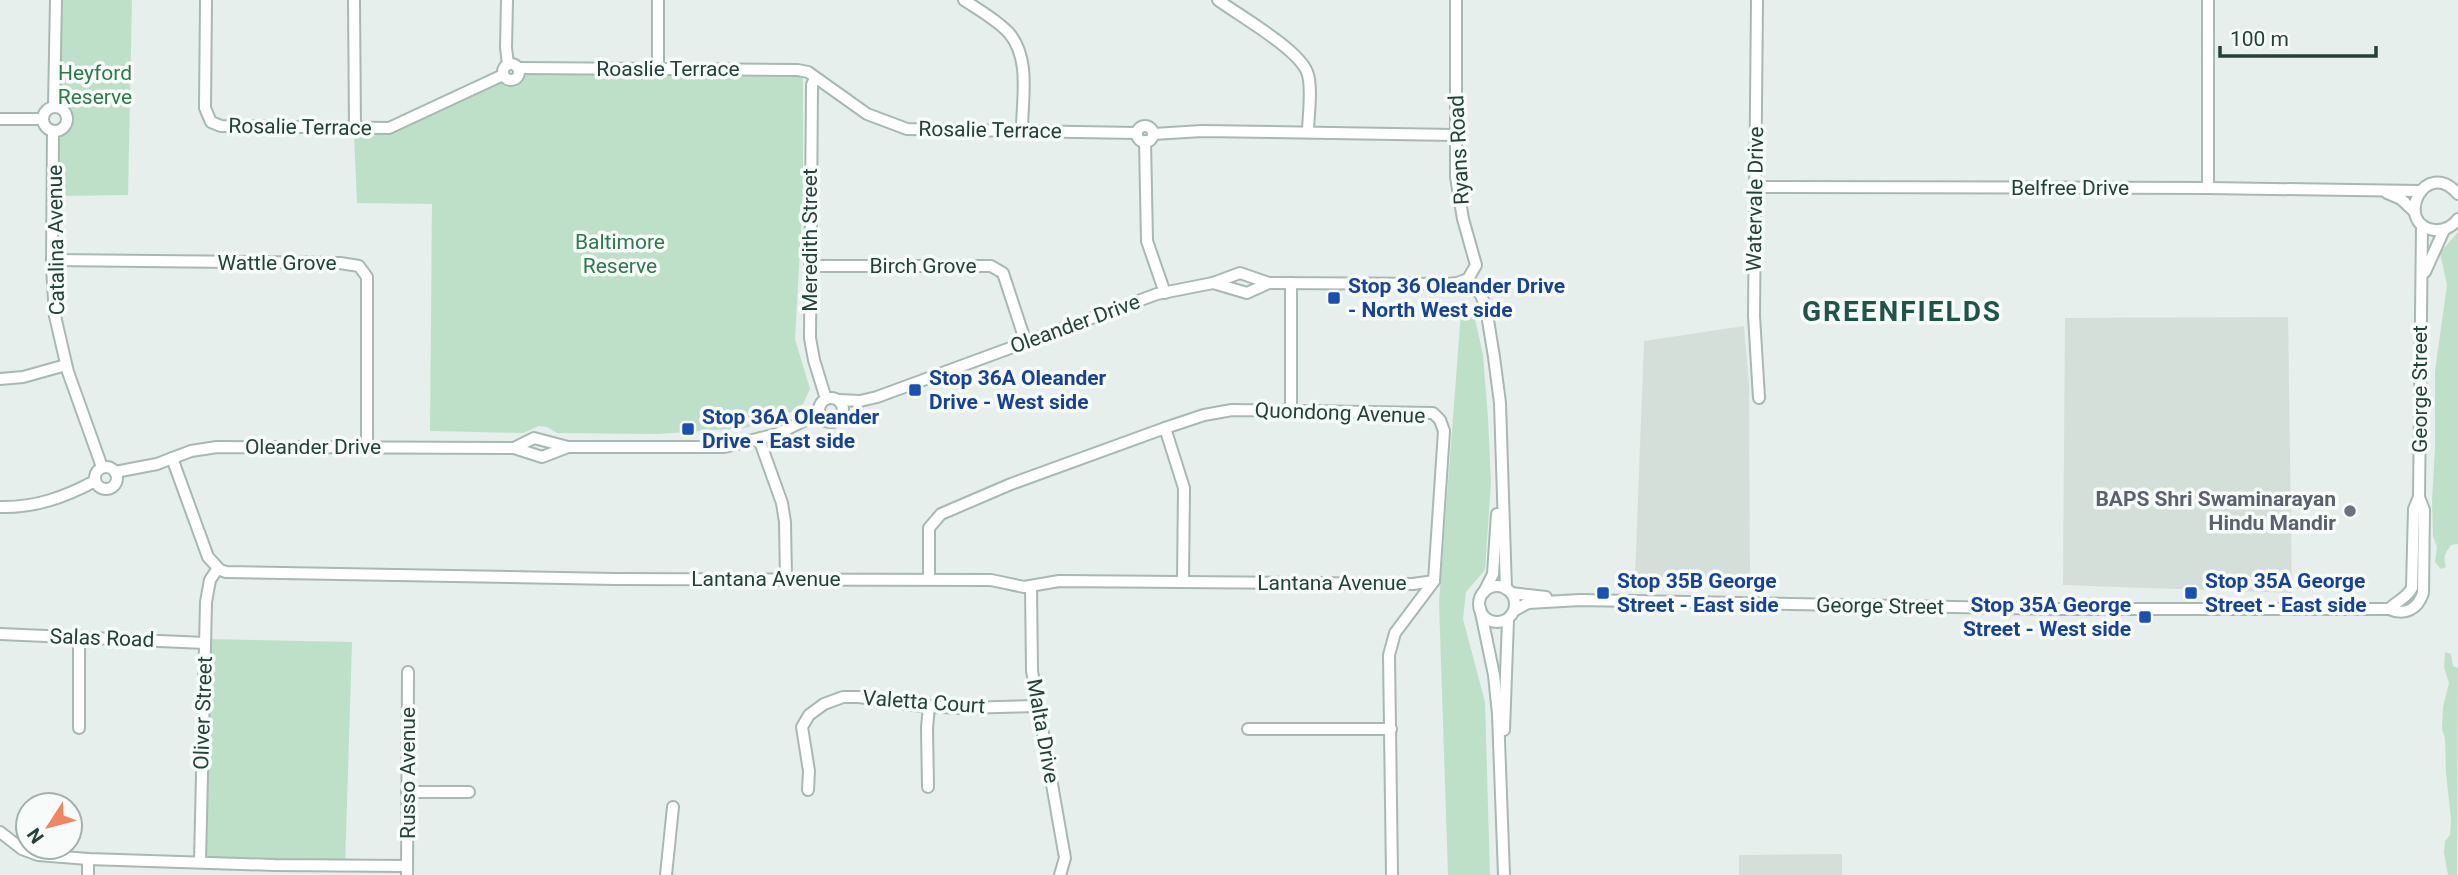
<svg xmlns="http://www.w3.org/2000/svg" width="2458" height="875" viewBox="0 0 2458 875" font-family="Roboto,sans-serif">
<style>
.built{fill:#d4dfda}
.green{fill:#bfe0c8}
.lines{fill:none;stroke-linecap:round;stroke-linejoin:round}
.minor-casing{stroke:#a8b8b2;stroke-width:14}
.minor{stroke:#fff;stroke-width:10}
.transit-dot{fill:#1a4fb4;stroke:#f7fbf9;stroke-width:2.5}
.worship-dot{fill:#6b7280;stroke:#f7fbf9;stroke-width:2.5}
.labels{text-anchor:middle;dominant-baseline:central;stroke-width:7;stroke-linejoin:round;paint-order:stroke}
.street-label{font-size:21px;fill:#24423a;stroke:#f7fbf9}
.park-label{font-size:21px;fill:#2d7a4b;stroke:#f7fbf9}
.transit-label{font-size:21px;font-weight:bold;fill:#164399;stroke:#f7fbf9;text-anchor:start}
.worship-label{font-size:21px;font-weight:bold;fill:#5b616d;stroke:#f7fbf9;text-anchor:end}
.district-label{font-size:28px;font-weight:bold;letter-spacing:2px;fill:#1f5548;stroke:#f7fbf9}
</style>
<rect width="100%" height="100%" fill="#e6efeb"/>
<g class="built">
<polygon points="2288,317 2292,593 2063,585 2065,318"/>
<polygon points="1744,326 1749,386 1750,579 1635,578 1644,341"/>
<polygon points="1842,854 1842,875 1739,875 1739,855"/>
</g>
<g class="green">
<polygon points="60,0 132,0 128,195 59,196 59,140 69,125 71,117 60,93"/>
<polygon points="527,73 803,77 803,196 795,339 810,389 803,404 791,412 745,428 658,434 557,433 547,427 539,426 523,433 430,431 432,204 357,203 354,134 377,133 401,128 500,82 515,82"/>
<path d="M2458,232V544L2451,545C2445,553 2443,557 2446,567L2441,569L2435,562L2437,547L2433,536L2432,501L2435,448V371L2447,285L2440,253Z"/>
<polygon points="1462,299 1475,319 1483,355 1488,418 1491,482 1485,570 1466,592 1463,619 1485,702 1490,875 1448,875 1439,602"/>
<polygon points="205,639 352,642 345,866 200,861"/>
<polygon points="2445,652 2451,654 2453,666 2458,668 2457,875 2448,875 2444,853 2445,841 2450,835 2451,819 2446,773 2445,738 2442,729 2443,707 2449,683 2444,667"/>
</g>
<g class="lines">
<defs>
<g id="minor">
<polyline points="206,0 205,108 211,122 221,126 389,128 503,75"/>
<polyline points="354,0 355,128"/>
<polyline points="507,0 506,48 508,64"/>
<path d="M964,0C979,10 997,20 1009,33C1031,59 1022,99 1022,130"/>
<path d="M1218,0C1240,16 1298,49 1307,72C1313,86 1308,117 1308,132"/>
<polyline points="1456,0 1456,177 1463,219 1476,265 1468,279 1481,295 1486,308 1494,357 1500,403 1506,589"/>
<polyline points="1757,0 1754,316 1759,398"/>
<circle cx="511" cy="72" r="8"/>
<polyline points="518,68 798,70 808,72 867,114 907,129 1137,133"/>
<polyline points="658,68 658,0"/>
<polyline points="815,78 812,85 810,338 814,360 826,399"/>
<polyline points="54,106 56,0"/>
<circle cx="55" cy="119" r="12"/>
<polyline points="0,119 43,119"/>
<circle cx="1145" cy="134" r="8"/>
<polyline points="53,131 52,267 55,316 68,372 102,467"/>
<polyline points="1153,134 1202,131 1455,135"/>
<polyline points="1145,141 1147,241 1165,293"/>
<polyline points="1755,187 2208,188 2420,191"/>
<polyline points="2208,188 2208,0"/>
<polyline points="2387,193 2401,199 2415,212"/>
<path d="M2458,194C2425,156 2393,224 2434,230C2445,231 2452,227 2458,219"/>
<polyline points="52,260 340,263 359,266 367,277 367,447"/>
<polyline points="810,266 991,266 1003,273 1026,343"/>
<polyline points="2425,272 2444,230"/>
<polyline points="1213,283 1247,293 1269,283"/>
<polyline points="1291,283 1291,410"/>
<polyline points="0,379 23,377 66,365"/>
<circle cx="831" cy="410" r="12"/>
<polyline points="838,400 860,401 877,397 1157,294 1213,283 1240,273 1269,283 1448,284 1457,283 1468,279"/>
<polyline points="1165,428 1184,488 1183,582"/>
<polyline points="759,439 782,503 785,522 786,579"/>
<polyline points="514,448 534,438 568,447 724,447 777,434 820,413"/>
<polyline points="172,458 208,557 220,570 226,572 615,579 991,580 1024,587 1059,581 1413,584 1434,581"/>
<circle cx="106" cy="478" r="11"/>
<polyline points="115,472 157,464 191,451 217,447 514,448 542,457 568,447"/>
<path d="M0,507C35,508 65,497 95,481"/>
<polyline points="929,579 929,528 941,514 1011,484 1165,428 1204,415 1232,410 1433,413 1440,420 1444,431 1434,581 1395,633 1389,655 1392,875"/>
<polyline points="1031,586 1032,671 1065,858 1060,875"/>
<circle cx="1497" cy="604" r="18"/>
<polyline points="1484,592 1493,574 1497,514"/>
<polyline points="1511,593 1546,597"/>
<polyline points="1480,608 1494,675 1498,714 1504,875"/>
<path d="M2389,609C2397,601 2407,598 2412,588L2414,509L2419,497"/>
<path d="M1515,610L1528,603L1580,600L2063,609H2389C2405,616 2418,609 2423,593L2424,510L2419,497L2422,225"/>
<polyline points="0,634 205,643"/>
<polyline points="79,728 79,636"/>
<polyline points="1248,729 1391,729"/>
<polyline points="1504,730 1508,619"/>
<polyline points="928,787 927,728 929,706"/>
<polyline points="808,790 809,771 802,727 809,715 824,704 843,697 859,697 922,706 961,708 1037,706"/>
<polyline points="407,792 469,792"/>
<polyline points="0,832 22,849 38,855 88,859 274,865 407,866"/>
<polyline points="200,861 206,602 210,580 218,568"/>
<polyline points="88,875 88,859"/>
<polyline points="407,875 408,672"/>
<polyline points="666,875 673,807"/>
</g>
</defs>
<use href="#minor" class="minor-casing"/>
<use href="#minor" class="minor"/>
</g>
<g class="transit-dot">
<rect x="1327" y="291" width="14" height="14" rx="3.5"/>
<rect x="908" y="383" width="14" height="14" rx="3.5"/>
<rect x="681" y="422" width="14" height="14" rx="3.5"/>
<rect x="1596" y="586" width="14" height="14" rx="3.5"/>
<rect x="2184" y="586" width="14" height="14" rx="3.5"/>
<rect x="2138" y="610" width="14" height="14" rx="3.5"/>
</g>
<circle class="worship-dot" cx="2350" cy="511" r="7"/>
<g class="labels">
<g class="street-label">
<text x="668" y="69">Roaslie Terrace</text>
<text transform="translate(300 127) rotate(1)">Rosalie Terrace</text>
<text transform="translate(990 130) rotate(1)">Rosalie Terrace</text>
<text transform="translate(1459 150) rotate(-93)">Ryans Road</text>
<text x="2070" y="188">Belfree Drive</text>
<text transform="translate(1755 199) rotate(-89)">Watervale Drive</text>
<text transform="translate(56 240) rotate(-91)">Catalina Avenue</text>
<text transform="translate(810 240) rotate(-90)">Meredith Street</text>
<text x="277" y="263">Wattle Grove</text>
<text x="923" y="266">Birch Grove</text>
<text transform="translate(1075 324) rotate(-20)">Oleander Drive</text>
<text transform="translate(2420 389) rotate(-90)">George Street</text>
<text transform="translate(1340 413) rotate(2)">Quondong Avenue</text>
<text x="313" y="447">Oleander Drive</text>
<text x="766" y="579">Lantana Avenue</text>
<text x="1332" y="583">Lantana Avenue</text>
<text transform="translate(1880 606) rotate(1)">George Street</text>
<text transform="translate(102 638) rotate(2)">Salas Road</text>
<text transform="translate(924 702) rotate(4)">Valetta Court</text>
<text transform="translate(203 713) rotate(-88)">Oliver Street</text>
<text transform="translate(1043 731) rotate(80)">Malta Drive</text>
<text transform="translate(408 773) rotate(-90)">Russo Avenue</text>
</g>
<g class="park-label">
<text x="95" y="73">Heyford<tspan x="95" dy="24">Reserve</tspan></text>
<text x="620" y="242">Baltimore<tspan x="620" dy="24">Reserve</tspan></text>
</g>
<g class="transit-label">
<text x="1348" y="286">Stop 36 Oleander Drive<tspan x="1348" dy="24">- North West side</tspan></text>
<text x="929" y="378">Stop 36A Oleander<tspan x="929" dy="24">Drive - West side</tspan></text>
<text x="702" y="417">Stop 36A Oleander<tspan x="702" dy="24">Drive - East side</tspan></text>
<text x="1617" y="581">Stop 35B George<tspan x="1617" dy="24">Street - East side</tspan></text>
<text x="2205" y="581">Stop 35A George<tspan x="2205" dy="24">Street - East side</tspan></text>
<text x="2131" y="605" text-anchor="end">Stop 35A George<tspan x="2131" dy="24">Street - West side</tspan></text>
</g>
<g class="worship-label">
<text x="2336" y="499">BAPS Shri Swaminarayan<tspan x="2336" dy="24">Hindu Mandir</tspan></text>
</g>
<g class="district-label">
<text x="1902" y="311">GREENFIELDS</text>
</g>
</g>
<g transform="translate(49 826) rotate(234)"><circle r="33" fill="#f7fbf9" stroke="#a3b1ad" stroke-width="2"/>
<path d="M0-5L12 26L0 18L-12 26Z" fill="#f4845f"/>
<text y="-10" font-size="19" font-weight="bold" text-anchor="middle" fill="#24423a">N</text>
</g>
<path d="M2220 46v10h156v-10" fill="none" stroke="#24423a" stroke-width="3.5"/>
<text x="2230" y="46" font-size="21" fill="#24423a" stroke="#f7fbf9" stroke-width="5" paint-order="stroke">100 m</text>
</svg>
